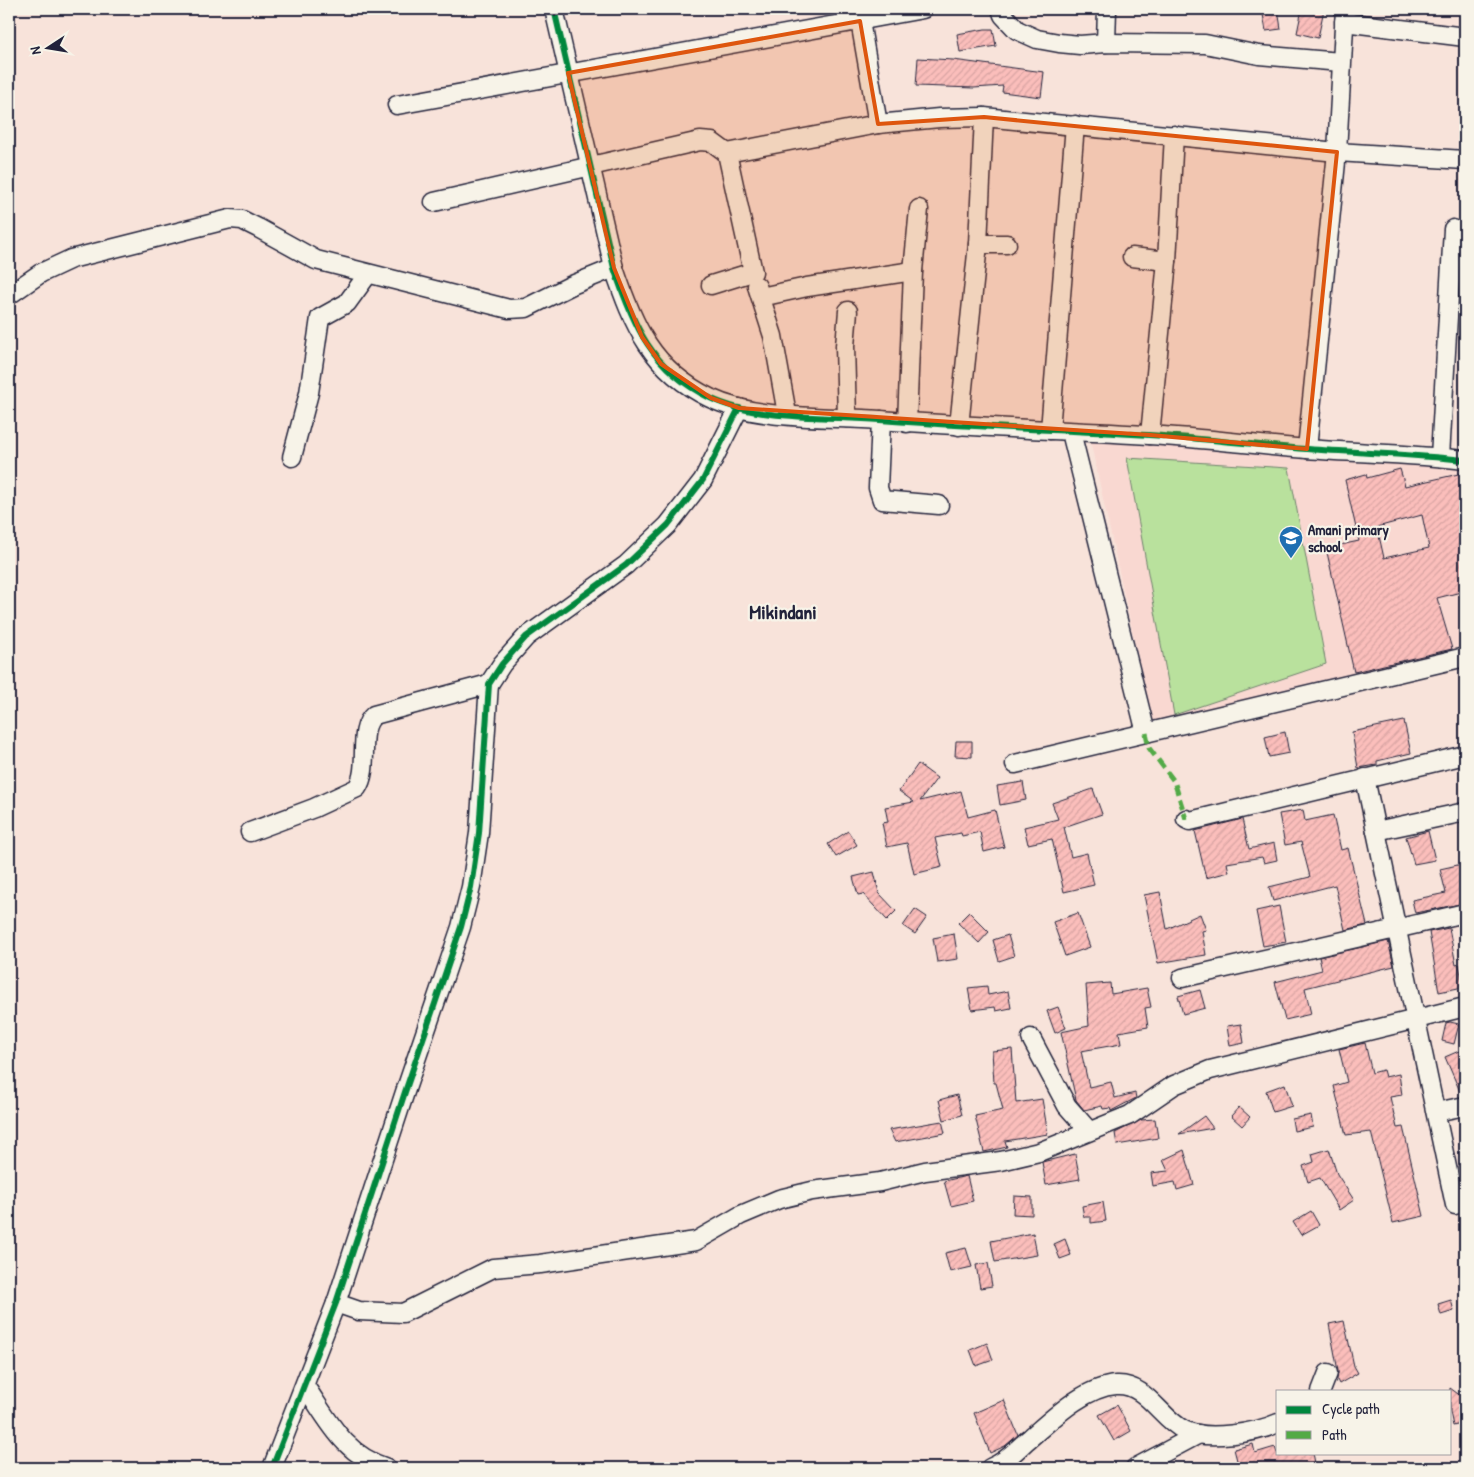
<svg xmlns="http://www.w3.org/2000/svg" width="1474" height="1477" viewBox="0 0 1474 1477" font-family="'Patrick Hand',sans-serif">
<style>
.built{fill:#f9d8d1}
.garden{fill:#b9e19d;stroke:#6e826c}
.building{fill:url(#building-hatch);stroke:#22223b;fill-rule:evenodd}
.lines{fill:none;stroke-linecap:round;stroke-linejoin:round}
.minor-casing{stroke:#22223b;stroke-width:21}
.minor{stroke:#f7f3e8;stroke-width:18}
.quiet{stroke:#53aa46;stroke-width:5;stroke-dasharray:10 5;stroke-linecap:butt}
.cycleway-casing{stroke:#f7f3e8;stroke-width:9}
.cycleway{stroke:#00873e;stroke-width:6}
.marked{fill:#de560e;fill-opacity:0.2;stroke:#de560e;stroke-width:4;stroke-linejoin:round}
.labels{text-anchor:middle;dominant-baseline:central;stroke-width:4.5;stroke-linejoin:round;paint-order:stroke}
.poi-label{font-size:15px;font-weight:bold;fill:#22223b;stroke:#f7f3e8;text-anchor:start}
.district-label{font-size:20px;font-weight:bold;fill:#22223b;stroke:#f7f3e8}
</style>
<defs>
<pattern id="building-hatch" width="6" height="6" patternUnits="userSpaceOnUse" patternTransform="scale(1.25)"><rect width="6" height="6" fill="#fbbebb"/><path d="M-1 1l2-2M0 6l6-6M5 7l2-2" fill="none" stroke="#d7a3a2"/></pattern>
</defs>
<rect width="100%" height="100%" fill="#f8e3da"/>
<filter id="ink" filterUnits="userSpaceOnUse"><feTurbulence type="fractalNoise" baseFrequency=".02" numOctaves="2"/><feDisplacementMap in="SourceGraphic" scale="10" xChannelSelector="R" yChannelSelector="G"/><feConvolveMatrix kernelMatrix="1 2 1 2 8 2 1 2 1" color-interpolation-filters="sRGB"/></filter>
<g filter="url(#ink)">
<polygon class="built" points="1090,440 1465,464 1465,654 1153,725"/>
<polygon class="garden" points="1127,458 1289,468 1326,664 1174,715"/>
<g class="building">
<polygon points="1262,9 1278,9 1281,29 1266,31"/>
<polygon points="1302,9 1324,9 1318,38 1297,33"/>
<polygon points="985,29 993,29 996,46 960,52 957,34"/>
<polygon points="918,58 953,60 1044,72 1041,97 1002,92 1003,86 974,88 916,86"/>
<path d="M1400,469L1405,486L1463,473L1465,481V591L1437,598L1452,649L1354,672L1326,548L1359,541L1345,480L1366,474L1367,478ZM1422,515L1429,548L1384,558L1377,527Z"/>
<polygon points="1404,721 1411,753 1377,761 1377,765 1358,768 1352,732"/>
<polygon points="1285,732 1289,753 1269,757 1265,737"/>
<polygon points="956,741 972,741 972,757 955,756"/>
<polygon points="918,764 937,778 920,801 961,791 968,817 995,810 1004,847 984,852 980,832 962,836 961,833 935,838 942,867 914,874 907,843 887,847 882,823 888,822 885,807 914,802 899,791"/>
<polygon points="1023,782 1026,800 1000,805 997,786"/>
<polygon points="1093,789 1102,814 1064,827 1071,857 1087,853 1094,885 1064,892 1052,839 1028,844 1024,827 1058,819 1052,803"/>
<polygon points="1303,810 1305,821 1333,815 1341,850 1348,848 1367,925 1345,930 1335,885 1273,901 1269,887 1310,877 1301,842 1285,845 1279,814"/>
<polygon points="1242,819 1249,849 1274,843 1277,860 1264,863 1262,857 1227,863 1229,872 1206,878 1195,831"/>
<polygon points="848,831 857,845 836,857 828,844"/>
<polygon points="1428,831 1435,860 1414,864 1406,837"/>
<polygon points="1462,864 1465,876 1465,903 1415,913 1412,900 1446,893 1440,869"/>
<polygon points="874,872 879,893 896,911 887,920 863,894 858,895 853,877"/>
<polygon points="1160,892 1167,929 1200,914 1206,930 1202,931 1206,955 1158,963 1144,895"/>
<polygon points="1279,906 1286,942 1263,946 1256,911"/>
<polygon points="915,909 927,917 915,934 903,926"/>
<polygon points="969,912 989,932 979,943 958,923"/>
<polygon points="1078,913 1090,947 1065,956 1053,922"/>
<polygon points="1449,928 1456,965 1459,964 1463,987 1439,992 1429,932"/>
<polygon points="954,934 958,959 937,962 933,938"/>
<polygon points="1008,935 1014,956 999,961 993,940"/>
<polygon points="1388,941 1394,966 1305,988 1311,1014 1285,1020 1275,982 1322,970 1319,957"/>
<polygon points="1110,983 1111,994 1147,988 1151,1007 1145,1008 1148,1027 1119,1032 1121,1044 1081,1051 1089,1087 1111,1082 1115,1098 1135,1093 1136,1098 1111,1111 1110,1108 1103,1109 1102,1106 1084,1110 1076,1100 1061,1032 1089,1026 1086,985"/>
<polygon points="987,986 988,995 1008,991 1011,1008 996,1011 995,1007 972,1010 968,988"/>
<polygon points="1200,990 1205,1008 1183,1014 1178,996"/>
<polygon points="1058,1007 1066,1028 1055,1033 1047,1011"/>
<polygon points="1450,1022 1459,1024 1454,1044 1442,1041 1446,1023"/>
<polygon points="1241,1024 1244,1043 1230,1046 1227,1026"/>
<polygon points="1365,1043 1372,1073 1383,1070 1385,1077 1399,1074 1402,1095 1390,1097 1397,1128 1403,1127 1424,1216 1393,1223 1371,1132 1346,1135 1334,1086 1347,1082 1339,1049"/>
<polygon points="1012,1049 1016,1103 1042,1099 1048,1134 1005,1141 1007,1147 984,1152 975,1116 1003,1110 996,1083 994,1083 992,1051"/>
<polygon points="1459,1051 1461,1056 1465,1054 1465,1096 1462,1096 1445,1057"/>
<polygon points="1285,1084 1292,1106 1273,1112 1266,1091"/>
<polygon points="957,1095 962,1115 944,1120 939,1100"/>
<polygon points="1239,1107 1250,1117 1242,1126 1231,1116"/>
<polygon points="1311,1115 1313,1127 1294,1131 1292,1119"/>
<polygon points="1204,1116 1213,1128 1179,1134"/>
<polygon points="1155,1119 1158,1138 1117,1145 1115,1133 1141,1120"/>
<polygon points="942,1121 945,1133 895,1142 889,1130"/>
<polygon points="1329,1149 1337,1174 1354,1200 1339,1210 1320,1178 1308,1182 1303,1166 1314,1162 1312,1154"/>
<polygon points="1184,1150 1194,1185 1177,1190 1175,1182 1153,1186 1151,1173 1168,1171 1163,1160"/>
<polygon points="1075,1154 1080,1179 1046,1185 1042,1162"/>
<polygon points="967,1176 973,1201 951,1206 944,1181"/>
<polygon points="1014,1196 1032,1197 1032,1215 1013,1214"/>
<polygon points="1103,1202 1106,1221 1091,1223 1091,1217 1084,1217 1082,1206"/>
<polygon points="1311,1211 1319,1225 1301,1235 1293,1222"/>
<polygon points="1033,1233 1037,1255 995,1262 991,1241"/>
<polygon points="1065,1239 1071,1255 1060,1259 1054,1244"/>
<polygon points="966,1248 972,1267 950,1272 945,1253"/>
<polygon points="988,1263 992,1286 980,1288 976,1265"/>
<polygon points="1451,1300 1454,1311 1441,1315 1438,1304"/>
<polygon points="1344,1321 1354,1366 1358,1373 1339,1384 1337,1380 1338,1371 1329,1324"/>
<polygon points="987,1343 993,1360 976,1366 970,1350"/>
<polygon points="1450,1388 1465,1399 1465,1423 1453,1426 1450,1412"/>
<polygon points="1004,1400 1018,1435 1005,1446 990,1453 974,1413"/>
<polygon points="1117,1405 1131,1431 1114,1441 1099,1415"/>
<polygon points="1253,1444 1255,1453 1275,1447 1277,1453 1313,1453 1316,1468 1239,1468 1234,1449"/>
</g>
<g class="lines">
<defs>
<g id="minor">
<path d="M554,9L614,268C633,325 652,370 710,398C758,421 827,416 880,420C970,427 1060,430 1149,435C1202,438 1255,445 1307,449C1360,453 1413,454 1465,460"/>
<polyline points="1001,9 1003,15 1017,30 1037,39 1059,43 1080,45 1106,43 1205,44 1259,55 1341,62"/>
<polyline points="860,21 878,124"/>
<polyline points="1344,22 1465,37"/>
<polyline points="1106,43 1107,9"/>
<polyline points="397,105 923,9"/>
<polyline points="727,153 878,124 939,118 984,117 1337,152 1465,160"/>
<polyline points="434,202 700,141 712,142 727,153 753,272 711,285"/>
<polyline points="978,244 1007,244"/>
<polyline points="1132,257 1167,261"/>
<polyline points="757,286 773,336 787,414"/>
<polyline points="9,295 41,273 71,259 230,219 242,220 258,228 316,260 509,309 526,308 572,285 614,268"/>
<polyline points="761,297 807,287 913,271"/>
<polyline points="847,418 845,346 848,311"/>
<polyline points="881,420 878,488 882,500 939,505"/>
<polyline points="907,423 913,271 919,209"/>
<polyline points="959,426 978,244 984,117"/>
<polyline points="1050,430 1075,125"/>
<polyline points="1071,432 1146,733"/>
<polyline points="1150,435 1167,261 1174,135"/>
<polyline points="1307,449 1337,152 1345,9"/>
<polyline points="292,457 309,393 320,318 347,303 368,274"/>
<polyline points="1440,457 1453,229"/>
<polyline points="1015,764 1465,657"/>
<polyline points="1365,778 1376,831 1465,812"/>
<polyline points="1186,819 1190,821 1465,755"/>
<polyline points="1376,831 1455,1205"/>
<path d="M250,832L314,808L357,788C371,768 356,730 374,715L489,684"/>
<polyline points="1182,978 1465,913"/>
<polyline points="1031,1038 1067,1106 1089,1131"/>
<polyline points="1436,1112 1465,1106"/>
<polyline points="336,1303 359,1311 403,1313 493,1268 540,1264 696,1241 741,1215 779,1199 812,1191 880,1182 925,1171 1001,1161 1039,1152 1130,1115 1174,1085 1210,1070 1465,1007"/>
<path d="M305,1386C329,1421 344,1455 387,1468"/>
<polyline points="1321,1391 1328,1373"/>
<polyline points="272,1468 336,1303 405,1092 461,927 471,887 479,833 489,684 502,664 526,637 626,565 668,525 703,480 739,408"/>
<path d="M990,1468C1006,1462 1017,1449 1030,1438C1053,1418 1085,1387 1116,1385C1146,1383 1160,1418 1184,1430C1207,1441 1256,1433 1278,1423"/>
<polyline points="1135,1468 1199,1434"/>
</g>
</defs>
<use href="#minor" class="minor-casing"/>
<use href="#minor" class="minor"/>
<polyline class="quiet" points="1146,733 1149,748 1174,781 1186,819"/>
<defs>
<g id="cycleway">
<path d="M554,9L614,268C633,325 652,370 710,398C758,421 827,416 880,420C970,427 1060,430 1149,435C1202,438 1255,445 1307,449C1360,453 1413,454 1465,460"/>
<polyline points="272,1468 336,1303 405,1092 461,927 471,887 479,833 489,684 502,664 526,637 626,565 668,525 703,480 739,408"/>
</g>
</defs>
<use href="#cycleway" class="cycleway-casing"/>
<use href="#cycleway" class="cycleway"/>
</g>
</g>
<path class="marked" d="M860,21L878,124L984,117L1337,152L1307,449L1150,435L739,408L711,398L661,364L642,337L614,268L568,73Z"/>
<defs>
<symbol id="school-pin" viewBox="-11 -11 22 30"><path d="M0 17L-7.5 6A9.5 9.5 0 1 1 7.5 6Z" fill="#1f6fb2" stroke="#f7f3e8"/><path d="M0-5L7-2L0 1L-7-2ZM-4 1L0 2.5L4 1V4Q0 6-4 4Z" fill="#fff"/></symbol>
</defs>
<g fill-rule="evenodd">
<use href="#school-pin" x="1277" y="524" width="28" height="38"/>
</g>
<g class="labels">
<g class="poi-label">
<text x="1308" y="529">Amani primary<tspan x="1308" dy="17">school</tspan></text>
</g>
<g class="district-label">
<text x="783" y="611">Mikindani</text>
</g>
</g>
<rect width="1474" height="1477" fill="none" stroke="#f7f3e8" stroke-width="30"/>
<rect x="15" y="15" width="1444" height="1447" fill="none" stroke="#22223b" stroke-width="2" filter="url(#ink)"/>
<rect x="1276" y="1390" width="175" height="65" fill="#f7f3e8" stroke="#a29fa3"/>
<rect x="1286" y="1406" width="25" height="8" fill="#00873e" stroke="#a29fa3"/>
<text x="1322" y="1414" font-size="15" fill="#22223b">Cycle path</text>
<rect x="1286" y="1431" width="25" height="8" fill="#53aa46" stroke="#a29fa3"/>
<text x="1322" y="1440" font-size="15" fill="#22223b">Path</text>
<g transform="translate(48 48) rotate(258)" stroke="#f7f3e8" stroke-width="4" paint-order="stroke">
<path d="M0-4L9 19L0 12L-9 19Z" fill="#22223b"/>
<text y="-8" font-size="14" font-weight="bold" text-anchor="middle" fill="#22223b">N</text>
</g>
</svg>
